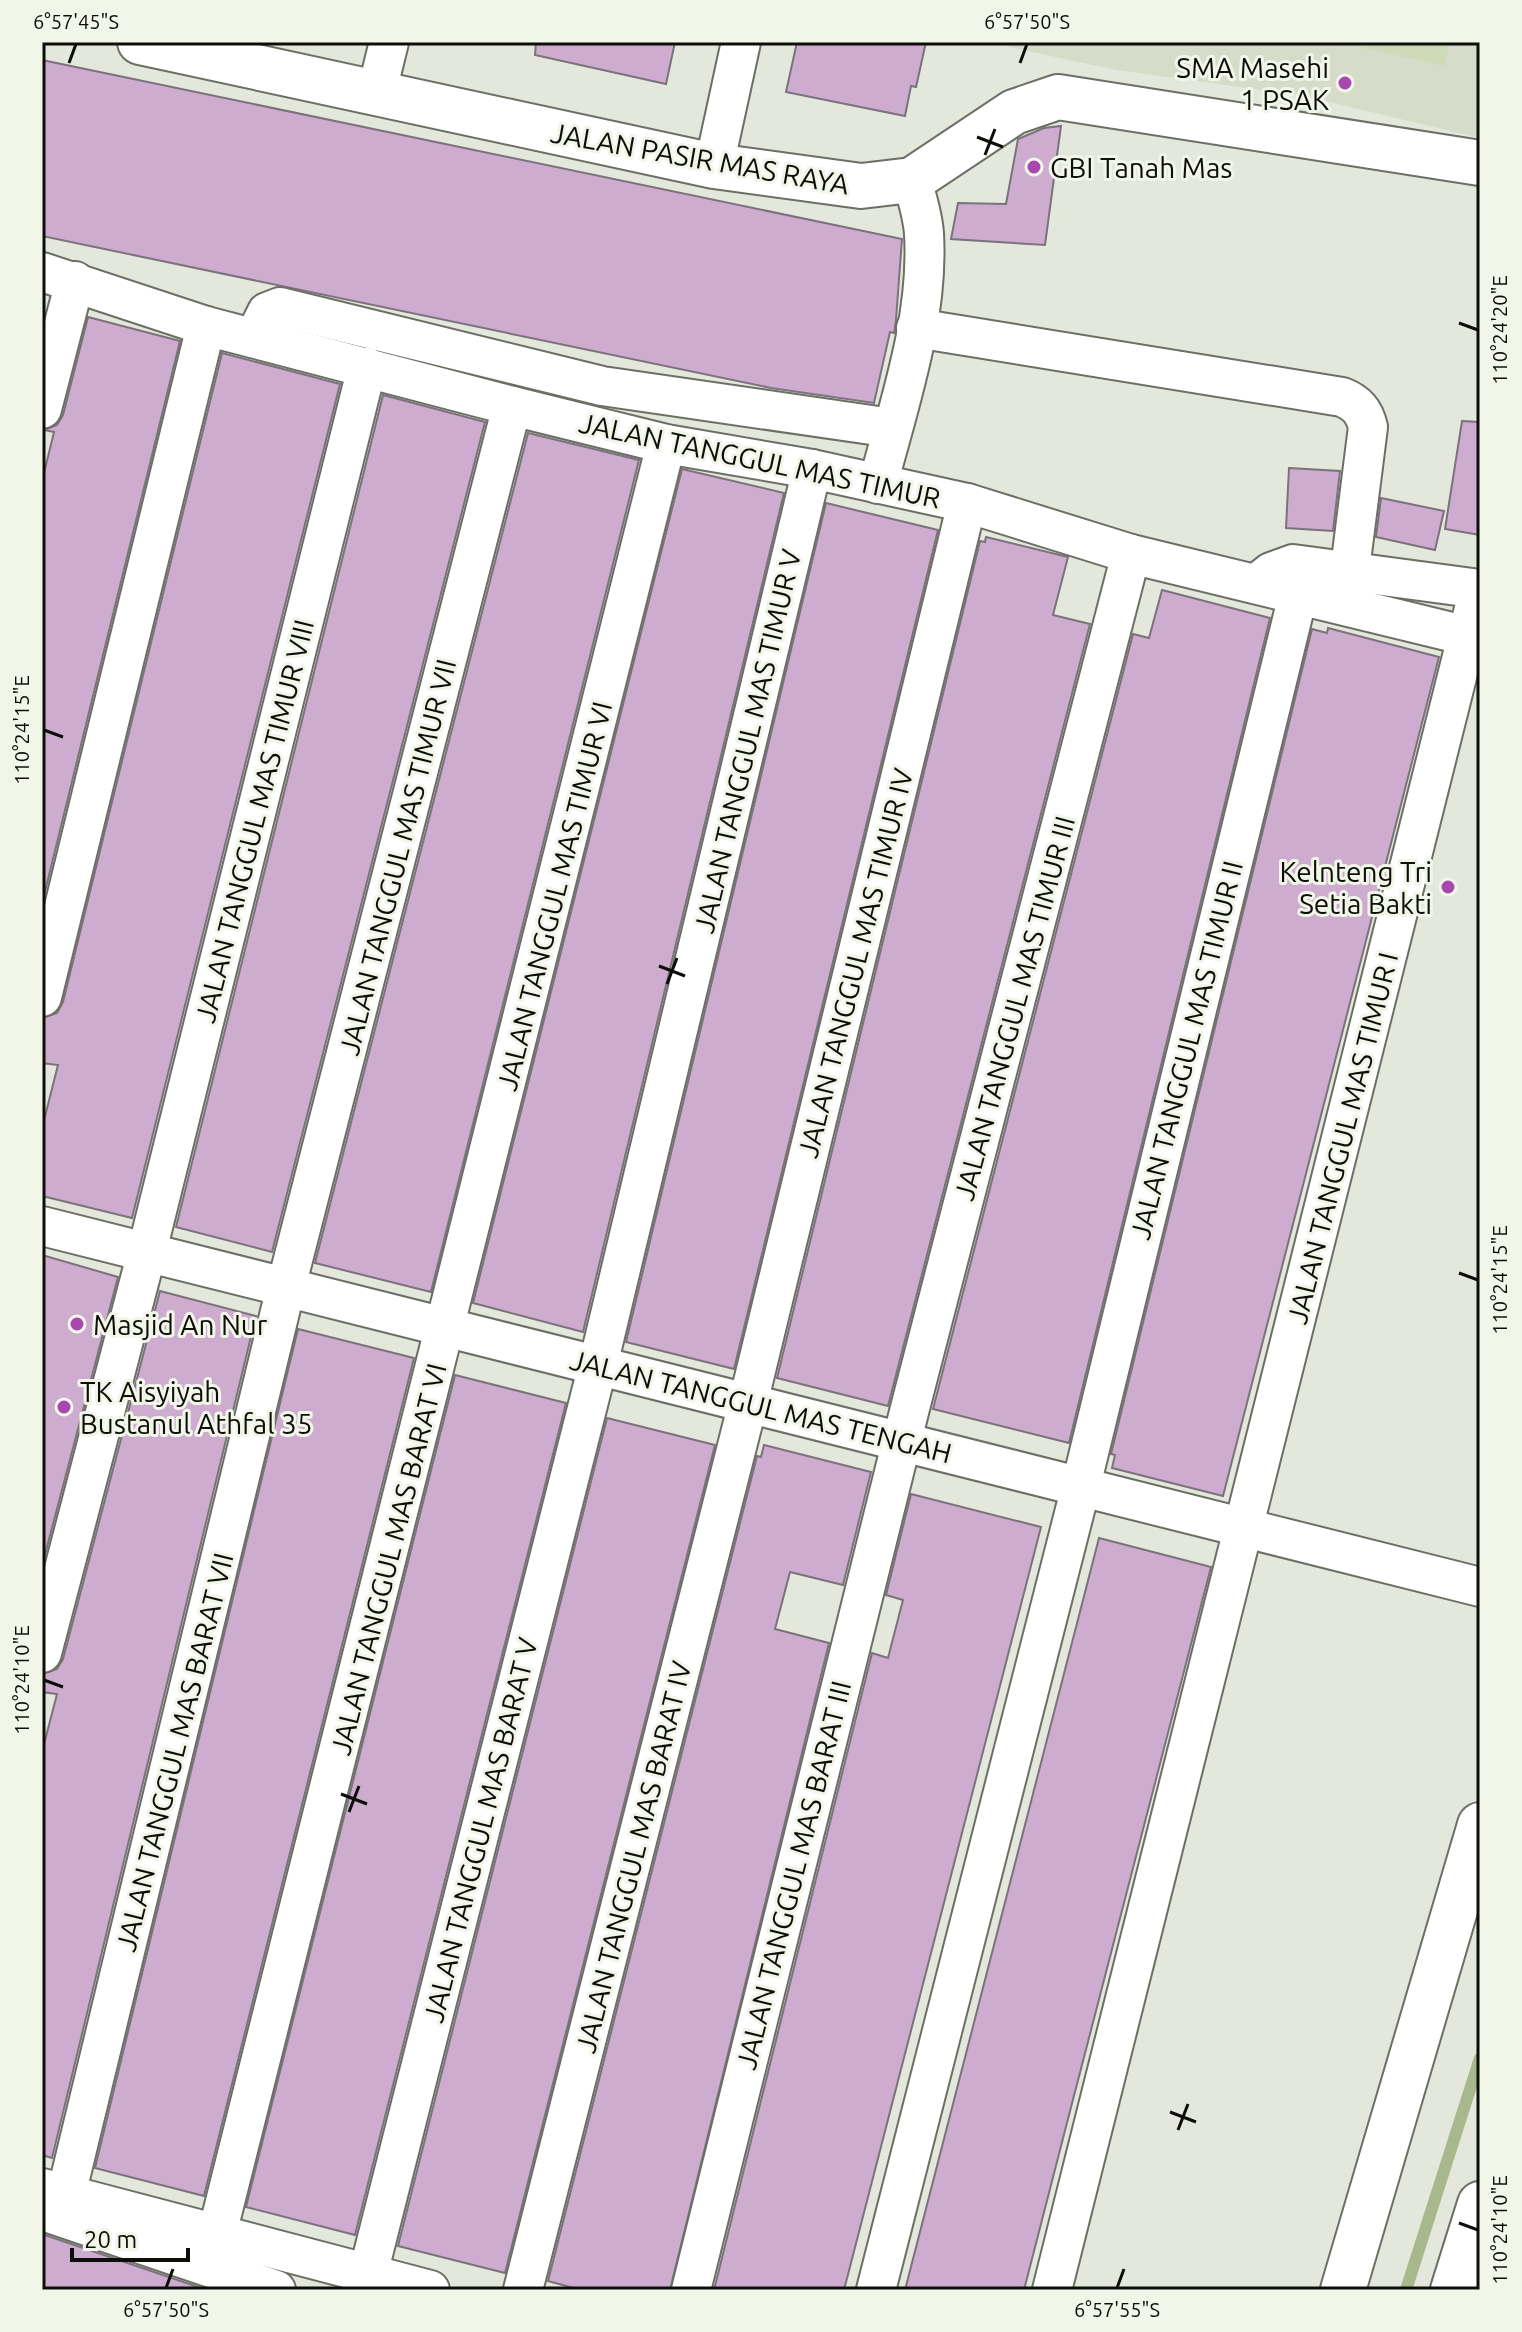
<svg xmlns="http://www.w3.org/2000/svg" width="1522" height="2332" viewBox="0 0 1522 2332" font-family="Ubuntu,sans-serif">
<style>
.built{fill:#d6dcc9}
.green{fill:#cfdbb8}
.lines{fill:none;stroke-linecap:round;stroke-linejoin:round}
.stream{stroke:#a9b78c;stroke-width:12}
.building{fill:#ceaccf;stroke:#7b727b;stroke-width:2}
.street-casing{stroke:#6b6f64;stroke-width:42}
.secondary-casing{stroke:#6b6f64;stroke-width:48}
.street{stroke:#fff;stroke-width:38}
.secondary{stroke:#fff;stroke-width:44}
.ticks{fill:none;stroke:#0d0e0a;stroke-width:3}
.poi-dot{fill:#a847ae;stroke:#f1f6e9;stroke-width:3}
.labels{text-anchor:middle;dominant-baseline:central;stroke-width:6;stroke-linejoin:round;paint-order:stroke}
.poi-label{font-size:28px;fill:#0d0e0a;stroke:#f1f6e9;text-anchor:start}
.street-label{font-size:28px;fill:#0d0e0a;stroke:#f1f6e9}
.neatline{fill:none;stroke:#0d0e0a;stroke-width:3}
.ticks-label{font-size:20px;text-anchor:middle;fill:#0d0e0a}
</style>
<rect width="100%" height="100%" fill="#e4e8dc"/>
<polygon class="built" points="1480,42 1480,138 1304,96 1116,70 991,43"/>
<polygon class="green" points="1336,42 1450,42 1444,66"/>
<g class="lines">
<polyline class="stream" points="1406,2290 1480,2058"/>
</g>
<g class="building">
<polygon points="536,42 675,42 666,84 535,55"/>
<polygon points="797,42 926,42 916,87 911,86 905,116 786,92"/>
<polygon points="42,60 902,239 896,320 894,333 890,332 874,403 771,388 42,236"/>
<polygon points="1061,126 1045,245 951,239 958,203 1006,204 1018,139 1044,128"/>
<polygon points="88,317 180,341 42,904 42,481 54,432 44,430 57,425 63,415"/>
<polygon points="222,353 340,384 132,1218 42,1196 42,1128 58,1065 42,1063 42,1018 57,1013 63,1002"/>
<polygon points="383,395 485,422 272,1252 176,1227"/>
<polygon points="1462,421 1480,422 1480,535 1445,529"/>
<polygon points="528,433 639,460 431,1292 315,1263"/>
<polygon points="1289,468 1340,471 1333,531 1286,528"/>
<polygon points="682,469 784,493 583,1332 473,1303"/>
<polygon points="1381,498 1444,511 1435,550 1376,537"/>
<polygon points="826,503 938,530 734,1369 626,1342"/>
<polygon points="986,537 1068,557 1053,615 1090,624 888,1406 777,1378 980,541 985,542"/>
<polygon points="1162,590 1270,618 1069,1443 933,1409 1133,634 1149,638"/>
<polygon points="1328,628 1439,657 1223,1496 1112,1468 1115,1455 1111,1454 1312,629 1327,633"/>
<polygon points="42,1255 118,1277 42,1566"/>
<polygon points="160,1291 256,1316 52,2158 42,2155 42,1752 57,1694 42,1692 42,1674 57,1669 63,1659"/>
<polygon points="298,1329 414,1358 204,2196 95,2168"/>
<polygon points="455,1375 566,1403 355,2235 246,2207"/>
<polygon points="607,1418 715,1445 505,2273 398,2246"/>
<polygon points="764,1445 871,1472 843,1585 790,1572 775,1629 829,1643 670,2290 581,2290 548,2281 757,1456 761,1457"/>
<polygon points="911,1494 1041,1527 844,2290 714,2290 872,1653 888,1658 903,1600 886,1595"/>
<polygon points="1099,1538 1211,1567 1069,2115 1024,2290 905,2290"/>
<polygon points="42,2234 207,2290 42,2290"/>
</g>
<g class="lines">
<defs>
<g id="street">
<polyline points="376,95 389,42"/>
<polyline points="714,166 741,42"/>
<polyline points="42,272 206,326 512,406 666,444 812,469 967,503 1131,554 1480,639"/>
<path d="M916,328L1342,397C1357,403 1364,411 1368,427L1350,569"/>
<polyline points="254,338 267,312 280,307 602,386 892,428"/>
<polyline points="42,409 75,281"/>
<path d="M878,484C899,404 929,318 924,234C923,216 917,198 912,180"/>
<polyline points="1256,584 1271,572 1293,564 1480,589"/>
<polyline points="42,997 206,326"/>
<polyline points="42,1226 1480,1587"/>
<polyline points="42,1653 141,1275 367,367"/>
<polyline points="42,2188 430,2290"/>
<polyline points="66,2195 286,1287 512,406"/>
<polyline points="43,2211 276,2290"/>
<polyline points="217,2234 666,444"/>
<polyline points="368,2274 598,1365 812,469"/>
<polyline points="523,2290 748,1403 967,503"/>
<polyline points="691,2290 909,1412 1131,554"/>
<polyline points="876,2290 1076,1506 1298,595"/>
<polyline points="1052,2290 1479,589"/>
</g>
<g id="secondary">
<polyline points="140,42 714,166 861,186 912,180 1014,112 1058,97 1480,163"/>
<polyline points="1343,2290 1480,1825"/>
<polyline points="1453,2290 1480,2204"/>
</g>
</defs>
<use href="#street" class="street-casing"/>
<use href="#secondary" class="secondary-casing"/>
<use href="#street" class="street"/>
<use href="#secondary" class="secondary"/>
</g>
<path class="ticks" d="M69,63L76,44M1020,63L1027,44M977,137L1003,147M985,155L995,129M1459,323L1478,330M44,730L63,737M659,966L685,976M667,984L677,958M1459,1273L1478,1280M44,1680L63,1687M341,1794L367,1804M349,1812L359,1786M1170,2112L1196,2122M1178,2130L1188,2104M1459,2223L1478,2230M166,2288L173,2269M1117,2288L1124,2269"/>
<g class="poi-dot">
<circle cx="1345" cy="83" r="8"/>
<circle cx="1034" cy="167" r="8"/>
<circle cx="1448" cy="887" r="8"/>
<circle cx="77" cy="1324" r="8"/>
<circle cx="64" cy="1407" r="8"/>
</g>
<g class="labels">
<g class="poi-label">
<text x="1329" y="67" text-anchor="end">SMA Masehi<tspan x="1329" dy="32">1 PSAK</tspan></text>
<text x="1050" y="167">GBI Tanah Mas</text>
<text x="1432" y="871" text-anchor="end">Kelnteng Tri<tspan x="1432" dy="32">Setia Bakti</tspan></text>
<text x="93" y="1324">Masjid An Nur</text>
<text x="80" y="1391">TK Aisyiyah<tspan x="80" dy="32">Bustanul Athfal 35</tspan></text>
</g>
<g class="street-label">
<text transform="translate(700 158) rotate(10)">JALAN PASIR MAS RAYA</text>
<text transform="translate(760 460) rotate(12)">JALAN TANGGUL MAS TIMUR</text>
<text transform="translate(747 741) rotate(-77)">JALAN TANGGUL MAS TIMUR V</text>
<text transform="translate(254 821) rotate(-76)">JALAN TANGGUL MAS TIMUR VIII</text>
<text transform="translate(397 857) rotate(-76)">JALAN TANGGUL MAS TIMUR VII</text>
<text transform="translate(554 896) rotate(-76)">JALAN TANGGUL MAS TIMUR VI</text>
<text transform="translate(855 963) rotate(-76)">JALAN TANGGUL MAS TIMUR IV</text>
<text transform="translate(1014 1008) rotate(-75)">JALAN TANGGUL MAS TIMUR III</text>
<text transform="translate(1186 1050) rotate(-76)">JALAN TANGGUL MAS TIMUR II</text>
<text transform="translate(1342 1138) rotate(-76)">JALAN TANGGUL MAS TIMUR I</text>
<text transform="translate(761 1406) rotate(14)">JALAN TANGGUL MAS TENGAH</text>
<text transform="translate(388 1559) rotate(-76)">JALAN TANGGUL MAS BARAT VI</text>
<text transform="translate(174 1752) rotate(-76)">JALAN TANGGUL MAS BARAT VII</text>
<text transform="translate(480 1830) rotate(-76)">JALAN TANGGUL MAS BARAT V</text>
<text transform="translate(633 1857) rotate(-76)">JALAN TANGGUL MAS BARAT IV</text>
<text transform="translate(793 1875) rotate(-76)">JALAN TANGGUL MAS BARAT III</text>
</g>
</g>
<rect width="1522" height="2332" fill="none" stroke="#f1f6e9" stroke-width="88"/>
<path d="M72 2248v12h116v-12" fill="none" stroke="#0d0e0a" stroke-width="4"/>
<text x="84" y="2248" font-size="24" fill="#0d0e0a" stroke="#f1f6e9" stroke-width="6" paint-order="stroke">20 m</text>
<rect x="44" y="44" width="1434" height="2244" class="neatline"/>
<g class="ticks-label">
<text x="76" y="29">6°57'45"S</text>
<text x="1027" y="29">6°57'50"S</text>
<text transform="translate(1500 330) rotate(-90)" y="7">110°24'20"E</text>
<text transform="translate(22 730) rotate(-90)" y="7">110°24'15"E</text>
<text transform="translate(1500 1280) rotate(-90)" y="7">110°24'15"E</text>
<text transform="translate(22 1680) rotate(-90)" y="7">110°24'10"E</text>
<text transform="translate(1500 2230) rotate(-90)" y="7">110°24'10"E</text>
<text x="166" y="2317">6°57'50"S</text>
<text x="1117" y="2317">6°57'55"S</text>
</g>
</svg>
